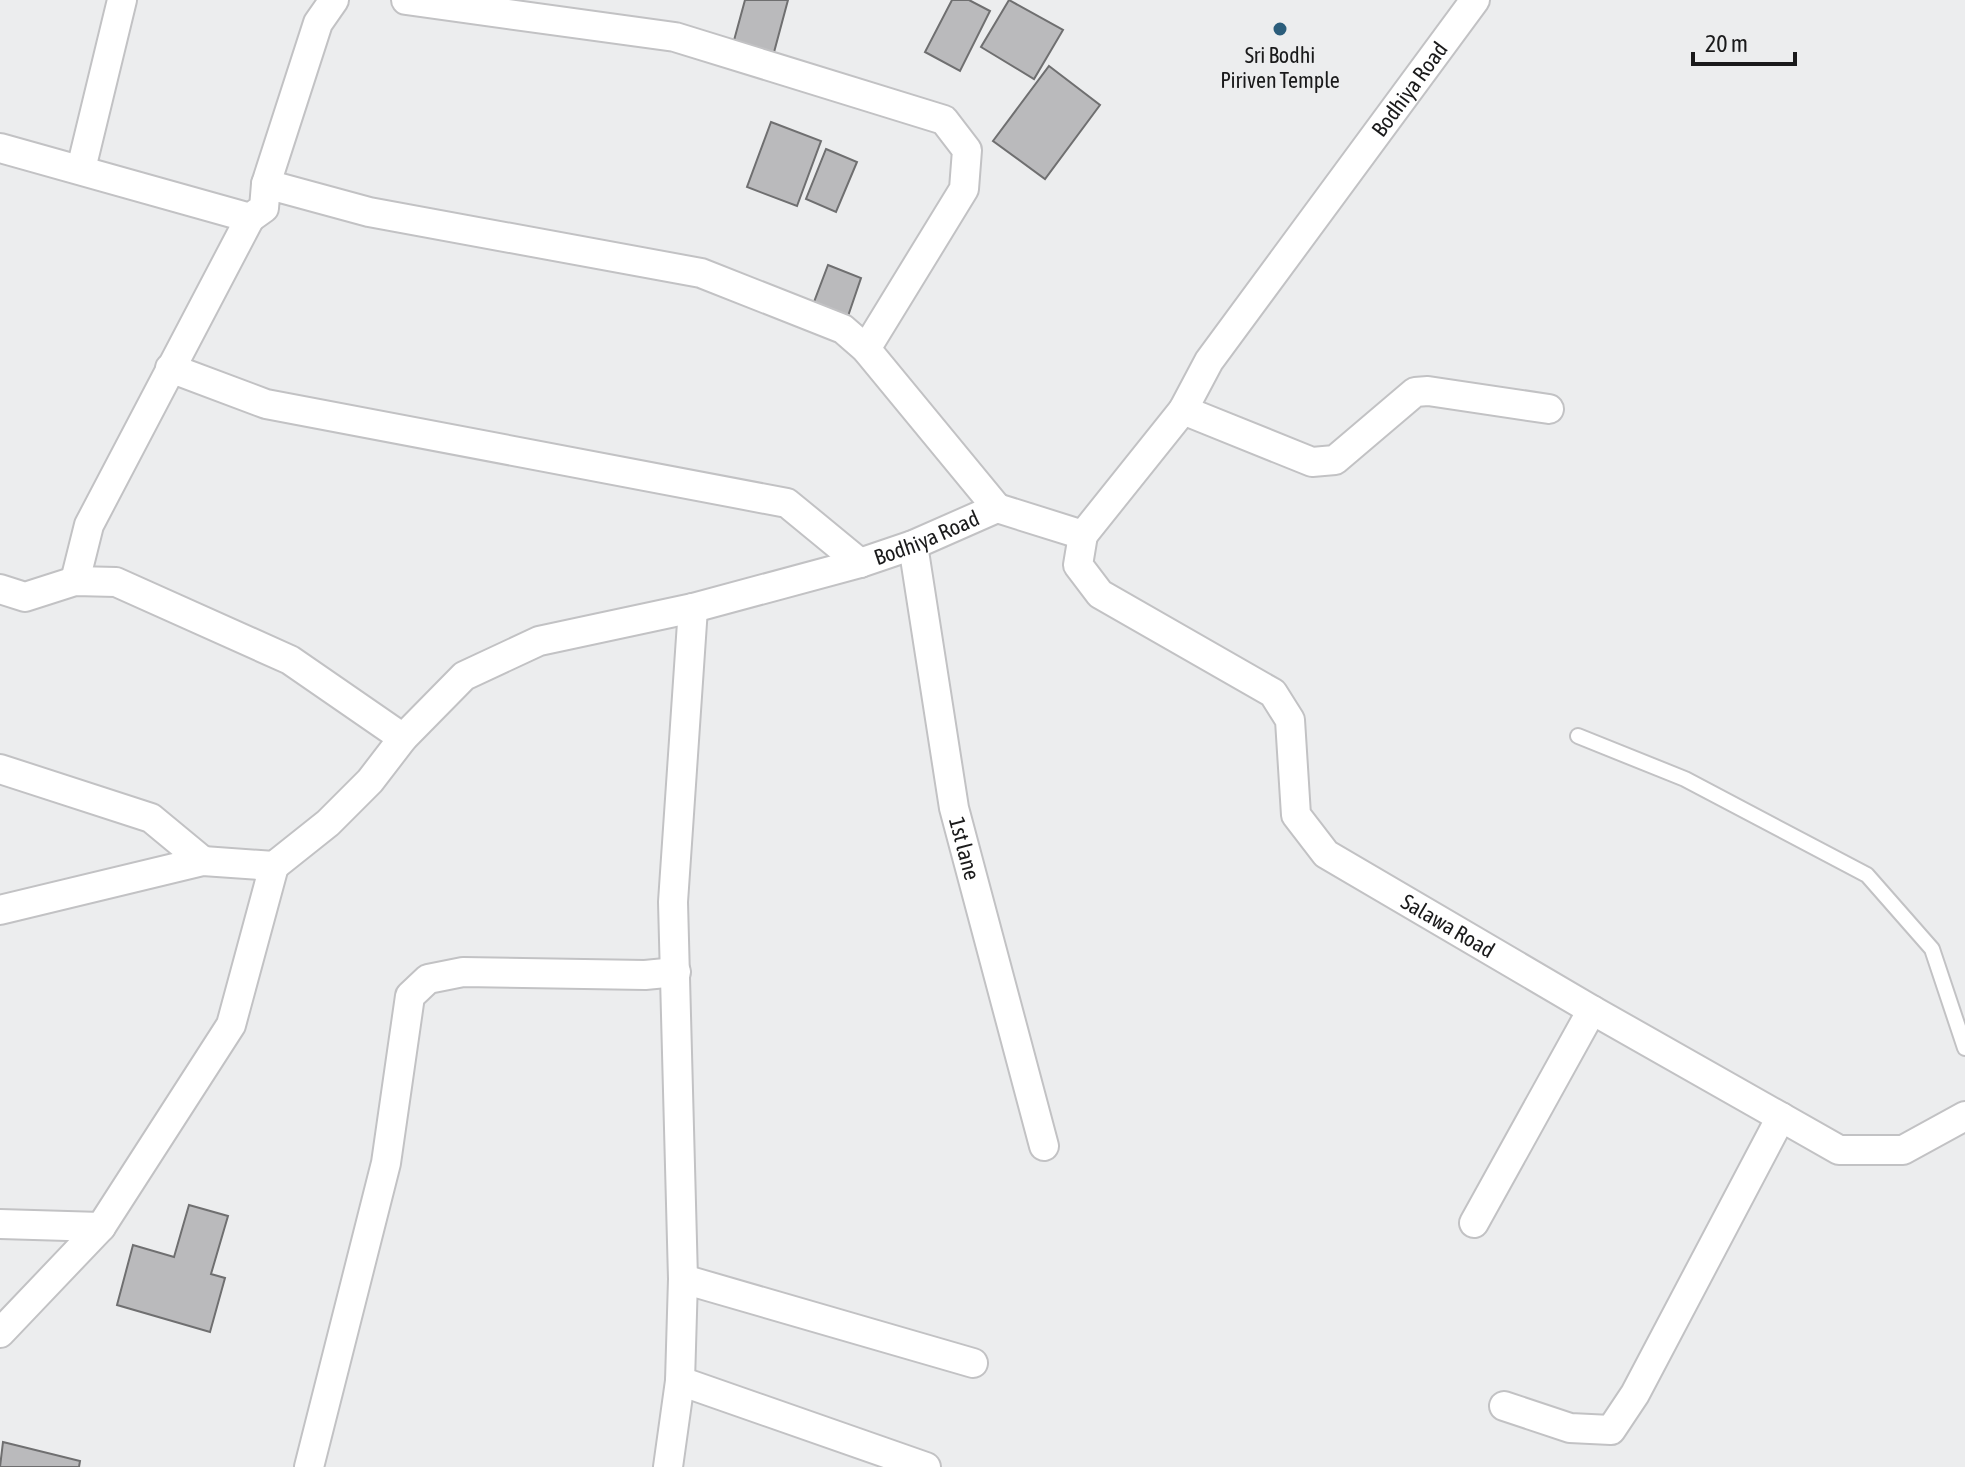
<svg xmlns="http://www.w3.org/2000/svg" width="1965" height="1467" viewBox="0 0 1965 1467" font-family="'Asap Condensed',sans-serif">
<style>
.building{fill:#bababc;stroke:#6f6f70;stroke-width:2}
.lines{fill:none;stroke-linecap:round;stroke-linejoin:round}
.service-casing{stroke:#c2c2c4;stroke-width:18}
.minor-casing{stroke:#c2c2c4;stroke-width:32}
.service{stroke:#fff;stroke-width:14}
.minor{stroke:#fff;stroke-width:28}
.poi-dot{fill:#2b5d7b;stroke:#ecedee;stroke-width:3}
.labels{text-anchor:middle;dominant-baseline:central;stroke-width:6;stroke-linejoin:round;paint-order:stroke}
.poi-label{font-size:22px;fill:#1a1a1b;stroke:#ecedee}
.street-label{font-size:22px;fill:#1a1a1b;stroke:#ecedee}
</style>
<rect width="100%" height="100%" fill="#ecedee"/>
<g class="building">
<polygon points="745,0 788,0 773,56 733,44"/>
<polygon points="952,0 969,0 990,11 960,71 925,52"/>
<polygon points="1009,0 1063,30 1034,79 981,47"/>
<polygon points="1049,66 1100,105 1045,179 993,141"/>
<polygon points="771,122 821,141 797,206 747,187"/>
<polygon points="826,149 857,162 836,212 806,199"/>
<polygon points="828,265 861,278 846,322 811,310"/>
<polygon points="189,1205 228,1216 211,1274 225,1278 210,1332 117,1305 133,1245 174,1257"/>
<polygon points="3,1442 80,1461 79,1467 0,1467"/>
</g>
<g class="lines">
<defs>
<polyline id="service" points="1578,736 1685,779 1867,875 1932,949 1965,1048"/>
<g id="minor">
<polyline points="406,0 675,37 944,120 967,150 964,189 866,349"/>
<polyline points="0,148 250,218 264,208 266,184 369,212 701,273 843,329 866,349 997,508"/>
<polyline points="81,169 122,0"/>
<polyline points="266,184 318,23 334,0"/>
<polyline points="170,368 266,404 787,503 860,563"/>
<polyline points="1183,410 1312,462 1335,460 1415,392 1428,391 1549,409"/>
<path id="s1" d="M1083,535L1078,565L1100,594L1273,693L1290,720L1296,815L1326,854L1592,1010L1839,1150H1903L1965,1116"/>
<path id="s2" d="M913,545L954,808L1044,1146"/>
<polyline points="75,581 89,525 250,218"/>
<polyline points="0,589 25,597 75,581 116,582 290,660 403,738"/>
<polyline points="0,769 151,818 203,861"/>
<path id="s3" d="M0,910L203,861L274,866L328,823L370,781L403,738L464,676L539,641L693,608L860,563L913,545L997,508L1083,535L1183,410L1209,361L1475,0"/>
<polyline points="1474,1223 1592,1010"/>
<polyline points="0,1224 101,1227"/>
<polyline points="683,1279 973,1363"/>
<polyline points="0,1333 101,1227 231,1025 274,866"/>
<polyline points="680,1381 926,1467"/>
<polyline points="1504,1406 1570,1428 1611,1430 1635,1394 1781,1117"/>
<polyline points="309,1467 386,1163 410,996 428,979 463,972 645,975 676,972"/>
<polyline points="668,1467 680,1381 683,1279 673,902 693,608"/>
</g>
</defs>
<use href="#service" class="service-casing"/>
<use href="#minor" class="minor-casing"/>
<use href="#service" class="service"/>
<use href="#minor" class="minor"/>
</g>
<circle class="poi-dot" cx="1280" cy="29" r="8"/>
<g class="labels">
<g class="poi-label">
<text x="1280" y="55">Sri Bodhi<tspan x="1280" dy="25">Piriven Temple</tspan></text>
</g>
<g class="street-label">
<text stroke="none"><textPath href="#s3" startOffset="1754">Bodhiya Road</textPath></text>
<text stroke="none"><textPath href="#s3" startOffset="1034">Bodhiya Road</textPath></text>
<text stroke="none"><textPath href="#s2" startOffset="308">1st lane</textPath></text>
<text stroke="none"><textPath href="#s1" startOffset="584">Salawa Road</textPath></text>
</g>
</g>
<path d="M1693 52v12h102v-12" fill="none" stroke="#1a1a1b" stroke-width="4"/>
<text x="1705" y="52" font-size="24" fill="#1a1a1b" stroke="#ecedee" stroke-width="6" paint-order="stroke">20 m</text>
</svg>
